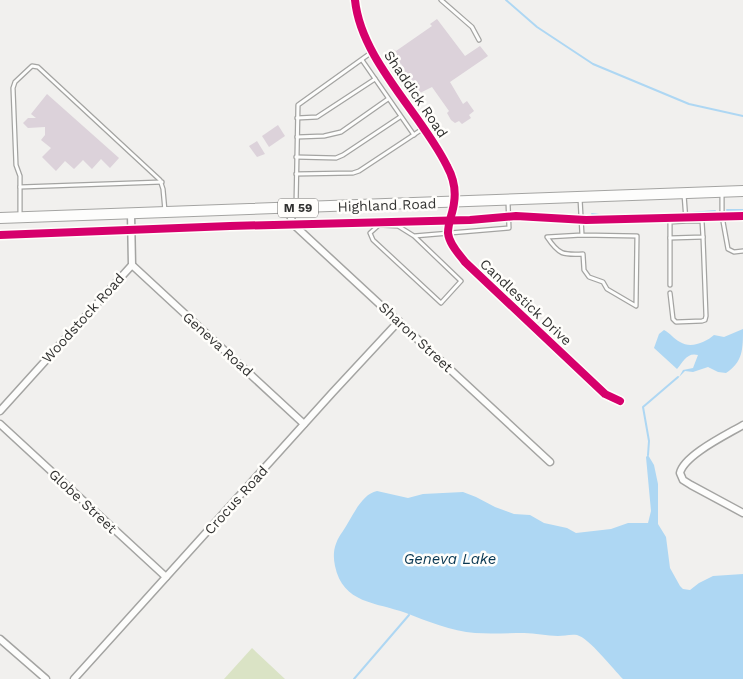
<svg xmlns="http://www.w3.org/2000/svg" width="743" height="679" viewBox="0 0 743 679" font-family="'Work Sans',sans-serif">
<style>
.green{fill:#dae3c5}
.water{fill:#aed7f3}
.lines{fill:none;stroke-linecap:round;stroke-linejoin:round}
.stream{stroke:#aed7f3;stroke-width:2}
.building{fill:#dcd2da}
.service-casing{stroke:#a4a4a2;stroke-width:5.5}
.minor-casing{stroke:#a4a4a2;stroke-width:9}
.trunk-casing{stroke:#a4a4a2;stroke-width:12}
.service{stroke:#fdfdfc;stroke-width:3}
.minor{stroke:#fdfdfc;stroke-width:6}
.trunk{stroke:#fdfdfc;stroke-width:10}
.cycleway-casing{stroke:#fffefb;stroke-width:11}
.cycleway{stroke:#d6006c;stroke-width:8}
.labels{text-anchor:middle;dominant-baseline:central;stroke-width:5;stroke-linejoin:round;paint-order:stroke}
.shield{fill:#fffefb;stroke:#6f6e6d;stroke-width:1}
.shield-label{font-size:12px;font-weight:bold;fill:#313130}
.street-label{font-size:14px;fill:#313130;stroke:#fffefb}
.water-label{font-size:15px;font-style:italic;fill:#093853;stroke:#fffefb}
</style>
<rect width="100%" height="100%" fill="#f1f0ee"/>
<polygon class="green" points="252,648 285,679 224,679"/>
<g class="water">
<path d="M743,329C743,349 743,362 726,373L718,372L708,367L693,372L685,371L679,377L683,370L693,368L698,355C687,352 683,362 677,369L654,348L659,334L664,330C670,333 674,339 680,342C691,349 706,342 714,335L724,337Z"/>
<path d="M648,455L654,465L658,484V524L666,537L670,568L680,586L683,589L690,590L699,583L713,576L743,574V679H623C613,669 589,638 577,635C570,634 564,636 558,636C547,636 535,633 524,633C507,633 491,634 475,633C452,631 426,621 406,613C376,602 343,604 335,566C332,552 335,542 343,531C352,518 361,494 377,491L408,498L423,494L463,492L476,497L495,507L514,514L530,515L544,523L567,528L576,533L611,529L628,523H648L651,511L646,457Z"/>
</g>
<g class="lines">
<g class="stream">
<polyline points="506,0 537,27 593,64 689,104 743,116"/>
<polyline points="727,210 743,210"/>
<polyline points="691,213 715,211"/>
<polyline points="592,214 606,216 680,214"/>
<polyline points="648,455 649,441 643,407 678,377"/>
<polyline points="354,679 409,615"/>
</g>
</g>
<g class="building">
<polygon points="437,19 465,56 480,46 488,56 450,82 463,104 467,101 474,111 469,115 471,118 462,124 459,121 455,123 451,120 447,113 449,111 432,87 412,97 394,71 402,65 397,60 393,49 396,51 432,26 430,24"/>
<polygon points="47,94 119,158 110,168 101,159 92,169 83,160 74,169 65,161 56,171 42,157 51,148 41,140 45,135 45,127 28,128 23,123 28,118 36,118 31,114"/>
<polygon points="278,125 285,136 269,147 262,136"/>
<polygon points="257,141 265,154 257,157 249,146"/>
</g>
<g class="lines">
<defs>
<g id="service">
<polyline points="441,0 472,27 479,40"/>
<polyline points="362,60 414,135"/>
<polyline points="297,118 317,117 375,79"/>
<polyline points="297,137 324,136 341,132 388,99"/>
<polyline points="296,157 336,158 343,155 400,117"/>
<polyline points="296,174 353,173 359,171 424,128"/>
<polyline points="20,187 162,182"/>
<polyline points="684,194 686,221 702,221 703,237 670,238 670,222 686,221"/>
<polyline points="722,195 722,216 728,249 734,252 743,251"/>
<path d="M580,198L582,235L547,237C559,255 563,255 583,254L584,270L589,277L603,282L607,289L636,306L637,236L582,235"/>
<polyline points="296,205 298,105 372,52"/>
<polyline points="20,214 20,176 16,165 13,88 15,82 32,66 38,67 160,180 163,189 165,211"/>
<polyline points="414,236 461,281 441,303 373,240 370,233 379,225 398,226 414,236 509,228 508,202"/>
<polyline points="670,285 670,238"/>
<polyline points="670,293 673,319 676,322 702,321 705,320 706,316 703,237"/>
</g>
<g id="minor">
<path d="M355,0C361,60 421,113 447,166C453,177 456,191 454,203C453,213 448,222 448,233C449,244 459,254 465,262L605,394L620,401"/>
<polyline points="288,209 293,224 550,462"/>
<polyline points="132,265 304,424"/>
<polyline points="0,411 132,265 131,214"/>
<polyline points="0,424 166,577"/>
<path d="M743,425C728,434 684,455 680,473L683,480L691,485L743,513"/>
<polyline points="0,639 46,679"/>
<polyline points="74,679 333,392 399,321"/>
</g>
<polyline id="trunk" points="0,218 743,191"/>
</defs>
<use href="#service" class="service-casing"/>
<use href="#minor" class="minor-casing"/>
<use href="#trunk" class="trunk-casing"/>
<use href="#service" class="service"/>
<use href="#minor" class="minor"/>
<use href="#trunk" class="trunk"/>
<defs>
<g id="cycleway">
<path d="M355,0C361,60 421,113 447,166C453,177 456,191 454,203C453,213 448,222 448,233C449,244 459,254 465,262L605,394L620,401"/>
<polyline points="0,235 230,226 470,220 516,216 586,220 743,216"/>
</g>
</defs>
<use href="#cycleway" class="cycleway-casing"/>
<use href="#cycleway" class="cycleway"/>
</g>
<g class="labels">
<rect class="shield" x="278" y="198.5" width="40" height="19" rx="4"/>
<g class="shield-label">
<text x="298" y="208">M 59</text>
</g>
<g class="street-label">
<text transform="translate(416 94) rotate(56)">Shaddick Road</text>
<text transform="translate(387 205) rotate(-2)">Highland Road</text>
<text transform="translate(526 302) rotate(43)">Candlestick Drive</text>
<text transform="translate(83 318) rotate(-48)">Woodstock Road</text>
<text transform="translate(416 337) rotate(43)">Sharon Street</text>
<text transform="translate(218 344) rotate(42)">Geneva Road</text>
<text transform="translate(236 500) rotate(-48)">Crocus Road</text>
<text transform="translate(83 501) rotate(43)">Globe Street</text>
</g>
<g class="water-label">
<text x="450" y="559">Geneva Lake</text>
</g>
</g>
</svg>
